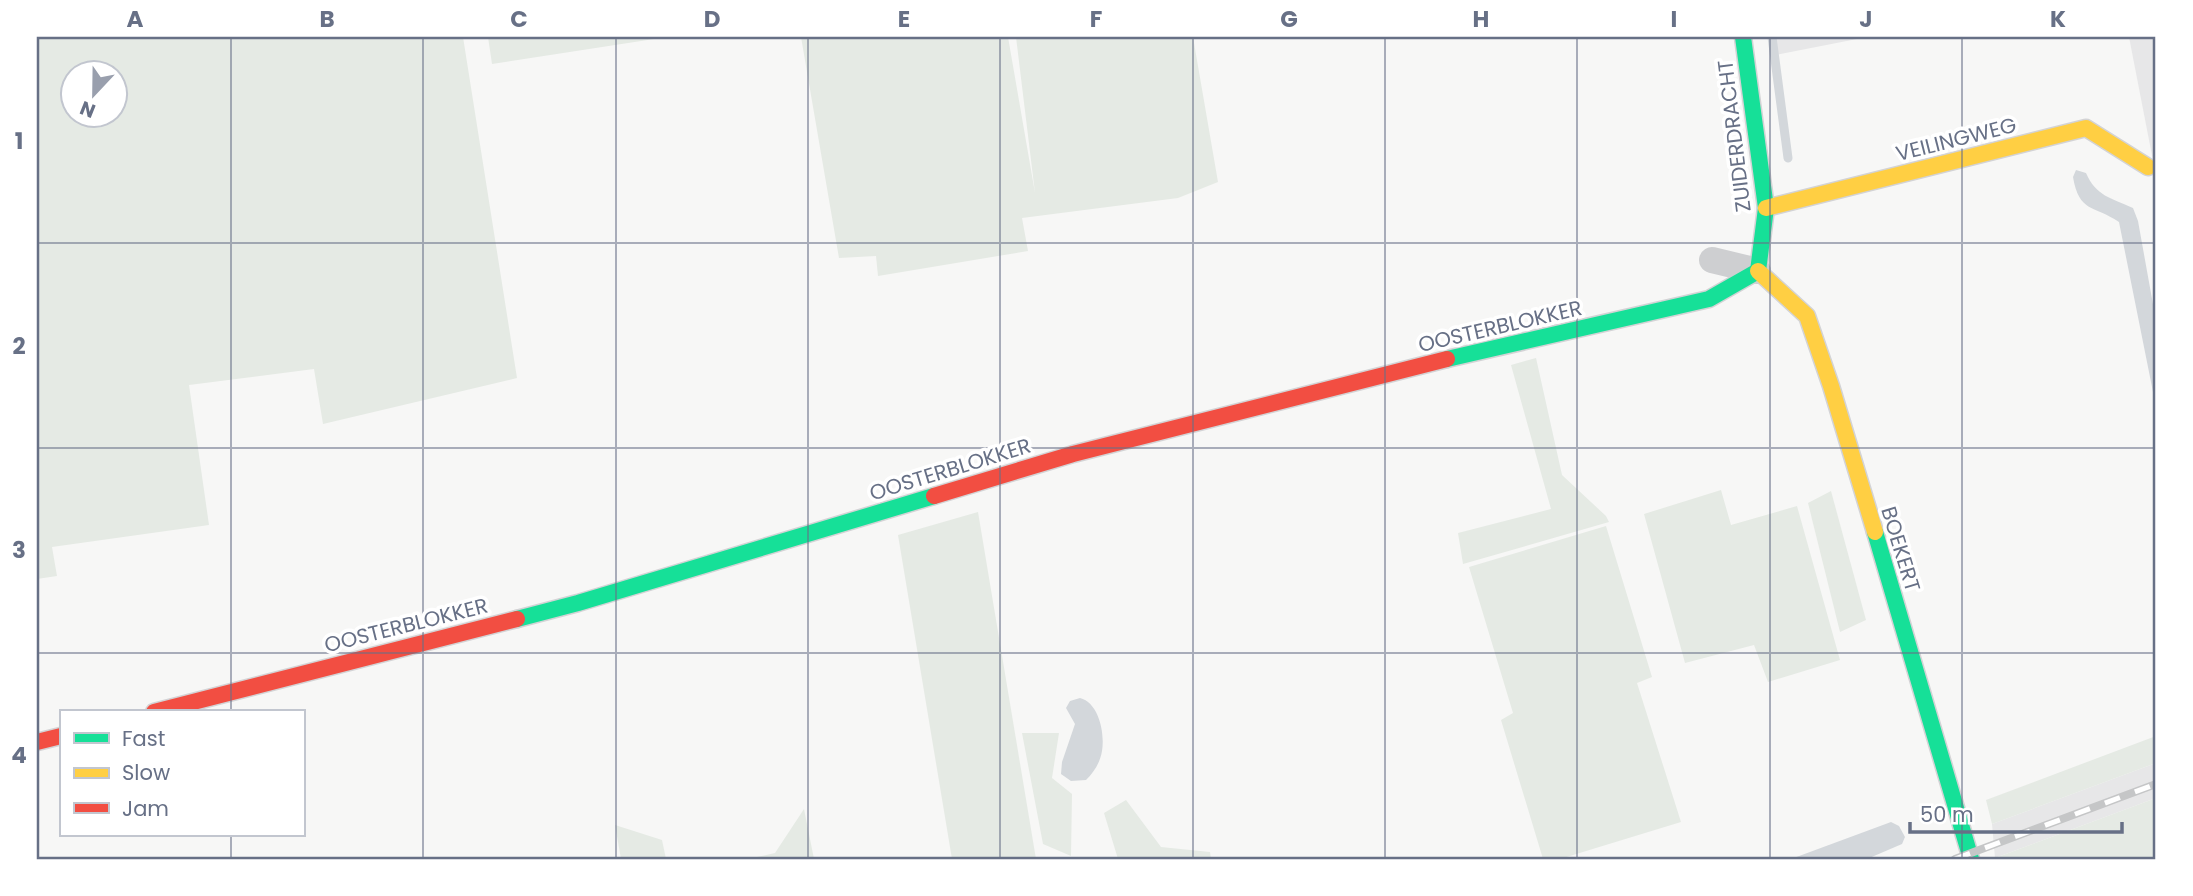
<svg xmlns="http://www.w3.org/2000/svg" width="2193" height="896" viewBox="0 0 2193 896" font-family="Poppins,sans-serif">
<style>
.built{fill:#e7e7e8}
.green{fill:#e5eae4;fill-rule:evenodd}
.water{fill:#d3d7db}
.lines{fill:none;stroke-linecap:round;stroke-linejoin:round}
.stream{stroke:#d3d7db;stroke-width:9}
.fast-casing{stroke:#d3d3d5;stroke-width:19}
.slow-casing{stroke:#d3d3d5;stroke-width:19}
.jam-casing{stroke:#d3d3d5;stroke-width:19}
.street{stroke:#cecfd1;stroke-width:26}
.fast{stroke:#16e098;stroke-width:16}
.slow{stroke:#ffcf43;stroke-width:16}
.jam{stroke:#f24e42;stroke-width:16}
.rail-casing{stroke:#c5c6c7;stroke-width:8}
.rail{stroke:#fff;stroke-width:5;stroke-dasharray:16;stroke-linecap:butt}
.grid{fill:none;stroke:#677086;stroke-width:2;stroke-opacity:0.55}
.labels{text-anchor:middle;dominant-baseline:central;stroke-width:7;stroke-linejoin:round;paint-order:stroke}
.street-label{font-size:21px;fill:#677086;stroke:#fff}
.neatline{fill:none;stroke:#677086;stroke-width:2.5}
.grid-label{font-size:23px;text-anchor:middle;font-weight:bold;fill:#677086}
</style>
<rect width="100%" height="100%" fill="#f7f7f6"/>
<g class="built">
<polygon points="1773,37 1867,37 1775,55"/>
<polygon points="2129,37 2156,37 2156,176"/>
<polygon points="2156,763 2156,798 1995,858 1992,824"/>
</g>
<g class="green">
<path d="M37,37H463L517,378L323,424L314,369L189,385L209,525L52,547L57,576L37,579ZM74,74H116V116H74Z"/>
<polygon points="488,37 667,37 492,64"/>
<polygon points="801,37 1008,37 1035,193 1016,37 1193,37 1218,182 1178,198 1022,218 1028,251 878,276 876,256 839,258"/>
<polygon points="1536,358 1562,475 1606,516 1609,522 1463,564 1458,533 1551,509 1511,365"/>
<polygon points="1721,490 1731,525 1797,506 1840,660 1768,682 1754,645 1685,663 1644,514"/>
<polygon points="1831,491 1866,620 1840,632 1808,503"/>
<polygon points="978,512 1036,859 952,859 898,535"/>
<polygon points="1606,526 1652,677 1637,683 1681,822 1560,859 1543,859 1501,720 1513,713 1469,567"/>
<polygon points="1022,733 1059,733 1052,778 1072,794 1071,856 1043,844"/>
<polygon points="2156,736 2156,763 1992,824 1986,800"/>
<polygon points="2156,798 2156,859 1995,859 1995,858"/>
<polygon points="1126,800 1161,847 1210,852 1211,859 1118,859 1104,813"/>
<polygon points="804,809 814,859 748,859 775,853"/>
<polygon points="615,825 662,840 666,859 621,859"/>
</g>
<g class="water">
<path d="M2076,170L2086,173C2096,196 2111,198 2133,208L2138,221L2156,321V407L2119,222C2094,205 2079,213 2073,177Z"/>
<path d="M1080,698C1099,703 1105,733 1102,751C1100,763 1094,772 1086,780L1071,781L1061,774L1062,762L1075,724L1066,708L1070,701Z"/>
<polygon points="1891,822 1899,826 1905,837 1902,844 1867,859 1791,859"/>
</g>
<g class="lines">
<polyline class="stream" points="1772,37 1788,158"/>
<defs>
<g id="fast">
<polyline points="1743,37 1766,208 1758,271"/>
<polyline points="1447,359 1709,299 1758,271"/>
<polyline points="1875,532 1971,859"/>
<polyline points="517,619 578,603 934,496"/>
</g>
<g id="slow">
<polyline points="1766,208 2086,128 2148,167"/>
<polyline points="1758,271 1807,316 1831,386 1875,532"/>
</g>
<g id="jam">
<polyline points="934,496 1073,454 1447,359"/>
<polyline points="154,712 517,619"/>
<polyline points="37,742 61,736"/>
</g>
</defs>
<use href="#fast" class="fast-casing"/>
<use href="#slow" class="slow-casing"/>
<use href="#jam" class="jam-casing"/>
<polyline class="street" points="1712,260 1758,271"/>
<use href="#fast" class="fast"/>
<use href="#slow" class="slow"/>
<use href="#jam" class="jam"/>
<defs>
<polyline id="rail" points="1955,859 2156,784"/>
</defs>
<use href="#rail" class="rail-casing"/>
<use href="#rail" class="rail"/>
</g>
<path class="grid" d="M231,37V712M423,37V859M616,37V859M808,37V859M1000,37V859M1193,37V859M1385,37V859M1577,37V859M1770,37V859M1962,37V859M37,243H2156M37,448H2156M37,653H2156M231,835V859"/>
<g class="labels">
<g class="street-label">
<text transform="translate(1734 136) rotate(-97)">ZUIDERDRACHT</text>
<text transform="translate(1956 139) rotate(-14)">VEILINGWEG</text>
<text transform="translate(1500 326) rotate(-13)">OOSTERBLOKKER</text>
<text transform="translate(950 469) rotate(-17)">OOSTERBLOKKER</text>
<text transform="translate(1901 549) rotate(73)">BOEKERT</text>
<text transform="translate(406 625) rotate(-14)">OOSTERBLOKKER</text>
</g>
</g>
<rect width="2193" height="896" fill="none" stroke="#ffffff" stroke-width="77"/>
<rect x="60" y="710" width="245" height="126" fill="#ffffff" stroke="#c2c6cf" stroke-width="2"/>
<rect x="74" y="733" width="35" height="10" fill="#16e098" stroke="#c2c6cf" stroke-width="2"/>
<text x="122" y="746" font-size="21" fill="#677086">Fast</text>
<rect x="74" y="768" width="35" height="10" fill="#ffcf43" stroke="#c2c6cf" stroke-width="2"/>
<text x="122" y="780" font-size="21" fill="#677086">Slow</text>
<rect x="74" y="803" width="35" height="10" fill="#f24e42" stroke="#c2c6cf" stroke-width="2"/>
<text x="122" y="816" font-size="21" fill="#677086">Jam</text>
<g transform="translate(94 94) rotate(202)"><circle r="33" fill="#ffffff" stroke="#c2c6cf" stroke-width="2"/>
<path d="M0-5L12 26L0 18L-12 26Z" fill="#999fad"/>
<text y="-10" font-size="19" font-weight="bold" text-anchor="middle" fill="#677086">N</text>
</g>
<path d="M1910 822v10h212v-10" fill="none" stroke="#677086" stroke-width="3.5"/>
<text x="1920" y="822" font-size="21" fill="#677086" stroke="#ffffff" stroke-width="5" paint-order="stroke">50 m</text>
<rect x="38" y="38" width="2116" height="820" class="neatline"/>
<g class="grid-label">
<text x="135" y="27">A</text>
<text x="327" y="27">B</text>
<text x="519" y="27">C</text>
<text x="712" y="27">D</text>
<text x="904" y="27">E</text>
<text x="1096" y="27">F</text>
<text x="1289" y="27">G</text>
<text x="1481" y="27">H</text>
<text x="1674" y="27">I</text>
<text x="1866" y="27">J</text>
<text x="2058" y="27">K</text>
<text x="19" y="149">1</text>
<text x="19" y="354">2</text>
<text x="19" y="558">3</text>
<text x="19" y="763">4</text>
</g>
</svg>
